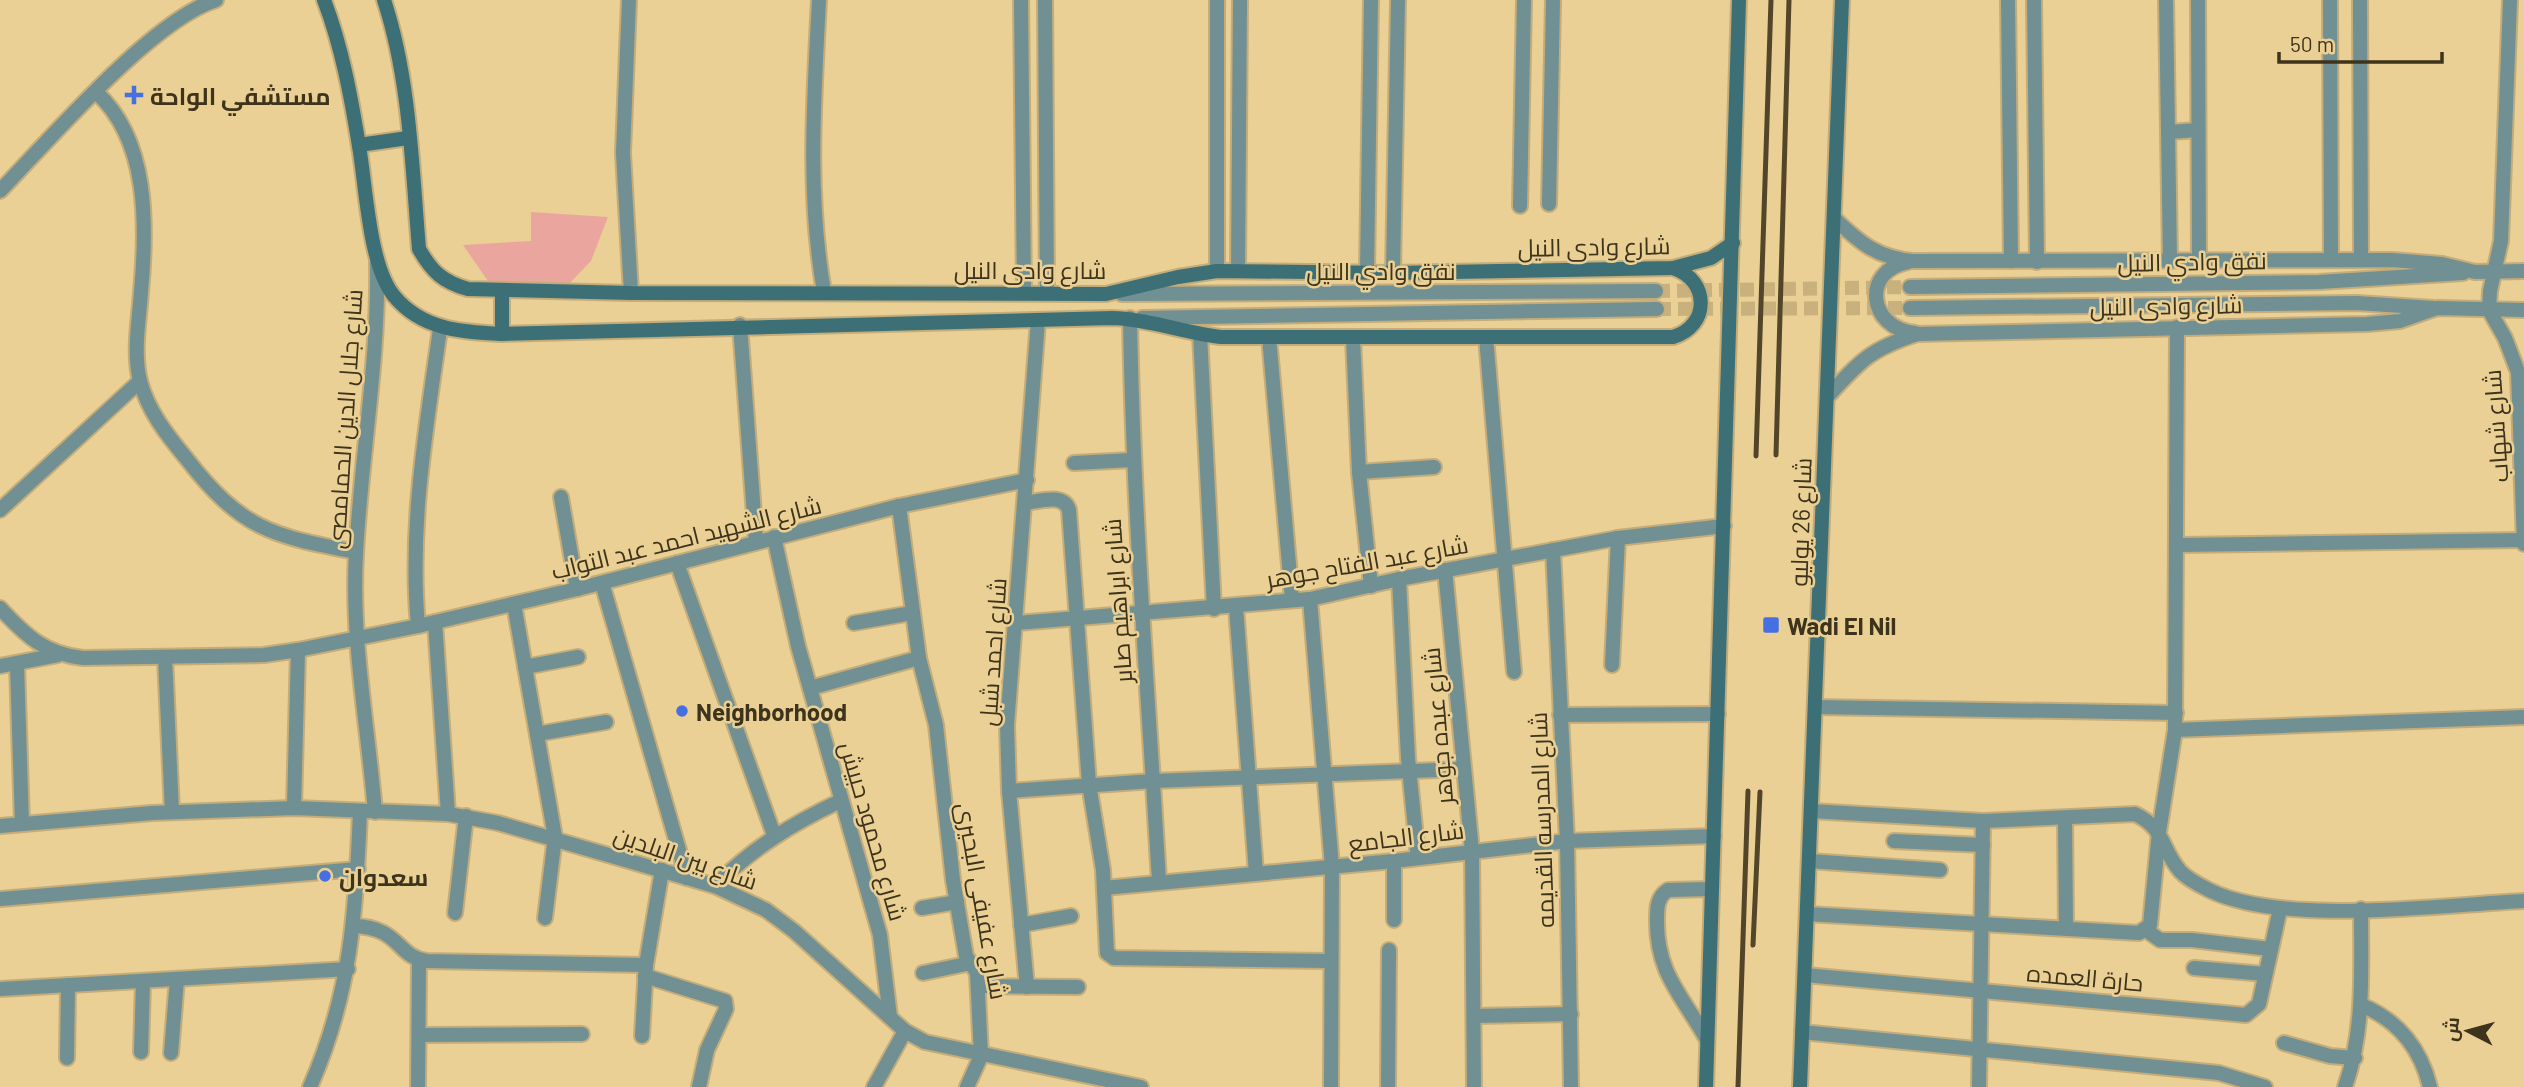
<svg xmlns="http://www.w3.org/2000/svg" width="2524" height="1087" viewBox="0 0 2524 1087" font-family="Barlow,Cairo,sans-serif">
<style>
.green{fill:#eaa69e}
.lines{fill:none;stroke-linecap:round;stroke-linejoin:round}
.tertiary-tunnel{stroke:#c8b17d;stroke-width:14;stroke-dasharray:14 7;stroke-linecap:butt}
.minor-casing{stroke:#c4ad7a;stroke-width:18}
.tertiary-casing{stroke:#c4ad7a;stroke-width:18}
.secondary-casing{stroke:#c4ad7a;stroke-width:18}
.minor{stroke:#709094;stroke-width:14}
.tertiary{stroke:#709094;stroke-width:14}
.secondary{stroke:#3d7076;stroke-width:14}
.rail{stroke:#524529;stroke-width:5}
.poi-dot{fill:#466fe2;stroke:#ead095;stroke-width:2.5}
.labels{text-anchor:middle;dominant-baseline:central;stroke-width:5;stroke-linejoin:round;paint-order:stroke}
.poi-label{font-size:24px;font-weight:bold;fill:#3e331b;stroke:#ead095;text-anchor:start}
.street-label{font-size:24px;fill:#3e331b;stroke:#ead095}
</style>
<rect width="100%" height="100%" fill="#ead095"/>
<polygon class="green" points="531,212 608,217 591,261 566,287 490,284 463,245 531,241"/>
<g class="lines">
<g class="tertiary-tunnel">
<polyline points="1656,291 1910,287"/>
<polyline points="1657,309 1910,308"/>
</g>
<defs>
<g id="minor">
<polyline points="629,0 623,153 631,293"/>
<path d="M819,0C814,98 807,195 824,292"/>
<polyline points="1021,0 1024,293"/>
<polyline points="1045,0 1047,293"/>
<polyline points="2008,0 2011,261"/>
<polyline points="2034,0 2037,262"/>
<polyline points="2166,0 2170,261"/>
<polyline points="2198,0 2199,260"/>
<polyline points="2330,0 2331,260"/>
<polyline points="2360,0 2361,260"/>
<path d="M96,92C149,140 147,225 141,292C139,321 133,352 140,381C148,411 167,435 186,458C241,529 271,536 356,552"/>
<polyline points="2169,132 2198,130"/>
<path d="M0,191C50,139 152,20 216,0"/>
<polyline points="1549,204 1553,0"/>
<polyline points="1520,206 1524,0"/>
<polyline points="1217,271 1217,0"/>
<polyline points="1238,271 1240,0"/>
<polyline points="1367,272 1371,0"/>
<polyline points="1393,273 1398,0"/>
<polyline points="2489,310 2490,291 2501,241 2510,0"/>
<path d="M1130,318C1133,507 1148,693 1159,881"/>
<polyline points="740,325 756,542"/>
<polyline points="1200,334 1214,609"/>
<polyline points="1269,337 1292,599"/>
<polyline points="1486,337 1514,672"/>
<polyline points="1353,338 1359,472 1371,586"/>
<polyline points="1074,463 1132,460"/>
<polyline points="1359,472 1434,467"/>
<polyline points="561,497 577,589"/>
<path d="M1025,503C1040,501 1064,493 1069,510L1089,784L1103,870L1107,953L1114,958L1330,961"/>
<polyline points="899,506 919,658 936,725 953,880 966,956 977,973 981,1056 967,1087"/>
<polyline points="0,510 140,381"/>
<polyline points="774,537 798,646 880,935 890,1017"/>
<polyline points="2178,545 2524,540"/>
<polyline points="1553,550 1567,841 1571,1087"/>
<polyline points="677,563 774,835"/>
<polyline points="1445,570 1472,851 1474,1087"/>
<polyline points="1399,579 1408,758 1418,858"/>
<polyline points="602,583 687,878"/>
<polyline points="1310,599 1332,867 1331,1087"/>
<polyline points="514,604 555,837 545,918"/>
<polyline points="1236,607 1256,873"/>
<path d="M0,608C26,636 45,654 83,658L264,655L298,650L418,626L577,589L899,506L1027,480"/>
<polyline points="435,622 448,814"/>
<polyline points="854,623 912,613"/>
<polyline points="1017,623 1310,599 1399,579 1618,538 1724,526"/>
<path d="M418,626C409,525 426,429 440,329"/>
<polyline points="165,657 172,812"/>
<polyline points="17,665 22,824"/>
<polyline points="1612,665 1618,538"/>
<polyline points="0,666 58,655"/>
<polyline points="525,667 578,657"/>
<polyline points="810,688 919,658"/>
<polyline points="1815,707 2176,713"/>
<polyline points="1560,715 1718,714"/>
<polyline points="2175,730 2524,717"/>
<polyline points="537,734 606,722"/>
<polyline points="1009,791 1153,781 1463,769"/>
<polyline points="294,808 298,650"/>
<path d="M1811,811L1983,821L2135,814C2165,828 2161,849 2180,871C2188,880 2201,886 2211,891C2285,926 2440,905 2524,901"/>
<path d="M375,812C368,727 351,639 356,554C361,456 379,361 377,263"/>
<polyline points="2065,818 2066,928"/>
<polyline points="0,826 152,813 294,808 448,814 498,823 715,886 766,910 794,931 905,1031 925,1042 1141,1087"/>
<polyline points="1894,841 1983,845"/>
<polyline points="1809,861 1940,870"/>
<path d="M715,886C752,848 792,824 840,801"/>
<polyline points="1104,888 1394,861 1567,841 1714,836"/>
<polyline points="0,899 358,869"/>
<polyline points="922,908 957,902"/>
<polyline points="455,913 466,816"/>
<polyline points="1807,914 2139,933 2150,925 2159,832 2175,730 2177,327"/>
<polyline points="1394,920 1394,861"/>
<polyline points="1021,925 1071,916"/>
<path d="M353,926C401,927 396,957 427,961L646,965"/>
<polyline points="2146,930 2160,940 2192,940 2270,949"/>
<polyline points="2194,968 2265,974"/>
<polyline points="923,973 971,963"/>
<polyline points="1805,975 2246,1015 2259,1004 2280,909"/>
<polyline points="645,976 725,1001 726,1009 707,1050 699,1087"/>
<polyline points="978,986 1078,987"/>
<polyline points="1027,987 1009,791 1007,725 1038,321"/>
<polyline points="0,989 348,969"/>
<path d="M2361,1005C2398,1020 2421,1049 2430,1087"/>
<polyline points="1475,1016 1571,1014"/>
<polyline points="1802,1032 2219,1073 2265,1087"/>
<polyline points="419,1035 582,1034"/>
<polyline points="642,1036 646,965 662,870"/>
<path d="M1707,1040C1683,996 1656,974 1657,919C1657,908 1657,897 1668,890L1712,889"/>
<polyline points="2284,1043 2330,1056 2355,1058"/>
<polyline points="141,1052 143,982"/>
<polyline points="171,1053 177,979"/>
<polyline points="67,1058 68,985"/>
<path d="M310,1087C351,994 356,912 360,812"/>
<polyline points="418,1087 419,960"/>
<polyline points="874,1087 905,1031"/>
<polyline points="1388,1087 1389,950"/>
<polyline points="1979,1087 1983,821"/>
<path d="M2345,1087C2365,1029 2361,969 2361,909"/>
</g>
<g id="tertiary">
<path d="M1836,220C1860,243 1878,258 1913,261L2392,260L2442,264L2475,272L2524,271"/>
<path d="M1908,262C1861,271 1868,328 1915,333"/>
<polyline points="1910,287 2319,282 2463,273"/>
<polyline points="1122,294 1656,291"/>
<polyline points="1910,308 2357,303 2433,308"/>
<polyline points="2489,310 2505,338 2518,372 2524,544"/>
<polyline points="1142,318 1657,309"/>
<path d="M1829,395C1861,360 1871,349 1917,334L2367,324L2400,321L2437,308L2524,310"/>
</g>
<g id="secondary">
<path d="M324,0C342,47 351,97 359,146C366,186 369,266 394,296C422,330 462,332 502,334L1112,318C1149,319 1185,333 1221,337H1673C1710,326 1710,280 1673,268"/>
<path d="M384,0C410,79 412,167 419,249C432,272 443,282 468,289L631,293L1106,294L1178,277L1217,271L1393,273L1673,268L1711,258L1733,243"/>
<polyline points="359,145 408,138"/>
<polyline points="502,334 502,290"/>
<polyline points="1706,1087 1739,0"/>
<polyline points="1800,1087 1842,0"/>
</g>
</defs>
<use href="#minor" class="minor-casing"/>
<use href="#tertiary" class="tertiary-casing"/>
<use href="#secondary" class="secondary-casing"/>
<use href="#minor" class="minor"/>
<use href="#tertiary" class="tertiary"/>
<use href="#secondary" class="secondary"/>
<g class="rail">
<polyline points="1776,455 1789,0"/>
<polyline points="1756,456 1771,0"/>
<polyline points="1753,945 1760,792"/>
<polyline points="1738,1087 1748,791"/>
</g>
</g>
<g class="poi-dot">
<path d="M130.5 84.5h7v7h7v7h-7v7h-7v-7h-7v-7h7z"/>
<rect x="1762" y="616" width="18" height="18" rx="3.5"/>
<circle cx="682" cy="711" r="7"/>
<circle cx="325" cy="876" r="7"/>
</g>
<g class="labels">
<g class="poi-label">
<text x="150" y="95">مستشفي الواحة</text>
<text x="1787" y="625">Wadi El Nil</text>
<text x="696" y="711">Neighborhood</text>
<text x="339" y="876">سعدوان</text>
</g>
<g class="street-label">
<text transform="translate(1594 246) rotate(-1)">شارع وادى النيل</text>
<text transform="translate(2192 261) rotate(-1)">نفق وادي النيل</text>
<text x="1030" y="269">شارع وادى النيل</text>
<text x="1381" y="270">نفق وادي النيل</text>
<text transform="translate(2166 305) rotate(-1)">شارع وادى النيل</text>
<text transform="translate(344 419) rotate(-86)">شارع جلال الدين الحمامصى</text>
<text transform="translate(2495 426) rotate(-94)">شارع شهاب</text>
<text transform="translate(1800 522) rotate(-88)">شارع 26 يوليو</text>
<text transform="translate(686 537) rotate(-14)">شارع الشهيد احمد عبد التواب</text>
<text transform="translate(1367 561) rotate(-10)">شارع عبد الفتاح جوهر</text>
<text transform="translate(1117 601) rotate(-94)">شارع ابراهيم صابر</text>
<text transform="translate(992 652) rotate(-86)">شارع احمد شبل</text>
<text transform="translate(1437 726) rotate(-95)">شارع عبده جوهر</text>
<text transform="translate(1541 820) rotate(-92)">شارع المدرسه القديمه</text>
<text transform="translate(874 831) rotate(74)">شارع محمود حبيش</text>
<text transform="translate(1406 836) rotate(-7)">شارع الجامع</text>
<text transform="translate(686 857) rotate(19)">شارع بين البلدين</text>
<text transform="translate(983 901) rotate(80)">شارع عفيفى البحيرى</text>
<text transform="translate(2085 977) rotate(5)">حارة العمده</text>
</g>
</g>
<g transform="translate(2468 1031) rotate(276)" stroke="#ead095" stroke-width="5" paint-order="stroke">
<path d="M0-5L12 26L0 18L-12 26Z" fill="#3e331b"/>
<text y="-10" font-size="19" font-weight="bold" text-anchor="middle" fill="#3e331b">ش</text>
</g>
<path d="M2279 52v10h163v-10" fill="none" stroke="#3e331b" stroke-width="3.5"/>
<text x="2290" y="52" font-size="21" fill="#3e331b" stroke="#ead095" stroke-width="5" paint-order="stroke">50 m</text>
</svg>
